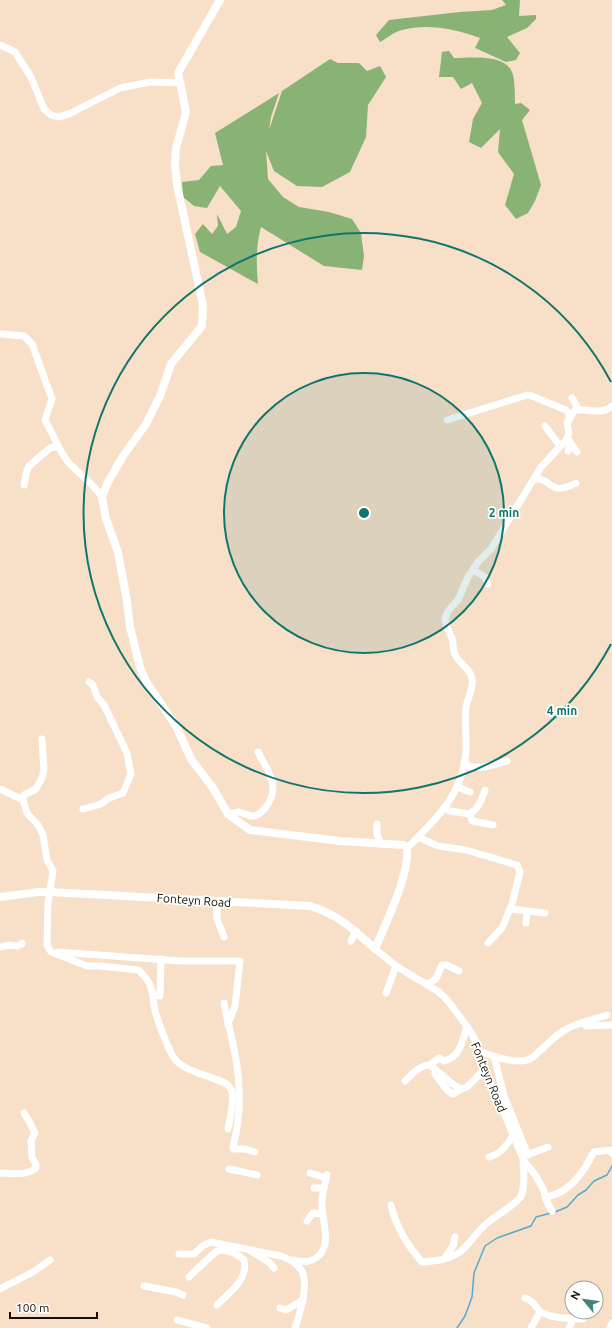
<svg xmlns="http://www.w3.org/2000/svg" width="612" height="1328" viewBox="0 0 612 1328" font-family="Ubuntu,sans-serif">
<style>
.forest{fill:#88b374}
.lines{fill:none;stroke-linecap:round;stroke-linejoin:round}
.stream{stroke:#55aad0;stroke-width:1.5}
.minor{stroke:#fff;stroke-width:7}
.tertiary{stroke:#fff;stroke-width:8}
.ring{fill:none;stroke:#0f766e;stroke-width:2}
.labels{text-anchor:middle;dominant-baseline:central;stroke-width:3.5;stroke-linejoin:round;paint-order:stroke}
.street-label{font-size:12px;fill:#170f07;stroke:#fff}
.centre{fill:#0f766e;stroke:#fff;stroke-width:2}
.ring-label{font-size:12px;text-anchor:middle;font-weight:bold;fill:#0f766e;stroke:#fff;stroke-width:3.5;stroke-linejoin:round;paint-order:stroke}
</style>
<rect width="100%" height="100%" fill="#f7dfc8"/>
<g class="forest">
<path d="M502,0H520L519,16L536,15V19L527,28L507,37L520,53L516,60L506,62L475,48L480,38C456,29 427,23 402,30C394,32 387,38 380,42L376,35L389,20L460,12L492,10L506,5Z"/>
<path d="M449,51L454,58C470,58 504,53 512,72C515,78 515,97 515,104L521,103L530,110L522,120L541,185L535,201L528,213L516,219L505,205L514,174L498,152L500,129L481,148L469,142L473,119L482,103L472,83L461,89L453,77H439L442,52Z"/>
<path d="M330,59L338,63H359L367,71L380,66L386,77L368,105L366,137L350,172L322,187L297,186L274,171L266,151L268,179L283,197L299,207L329,212L352,219L361,233L364,256L362,270L324,266L261,227C256,245 256,265 258,284L200,252L195,234L203,224L212,234L218,226L217,214L227,234L236,227L241,211L220,186L207,208L194,206L183,197L182,182L199,180L211,166L223,165L215,133L279,93L271,117L269,130L282,91Z"/>
</g>
<g class="lines">
<g class="stream">
<polyline points="555,1212 567,1207 578,1195 586,1190 594,1181 607,1175 612,1166"/>
<polyline points="457,1328 465,1316 472,1297 474,1273 485,1246 497,1238 531,1226 536,1217 551,1213"/>
</g>
<g class="minor">
<polyline points="0,45 15,52 31,77 44,109 51,115 58,117 69,114 120,88 150,82 181,83"/>
<path d="M0,334L24,336L32,344L52,399L45,420C53,434 59,451 69,463C80,475 93,483 102,497"/>
<polyline points="572,398 579,410"/>
<polyline points="447,420 527,395 532,396 566,410 569,414 569,420"/>
<polyline points="545,426 560,446"/>
<polyline points="570,442 577,452"/>
<polyline points="568,451 570,442 568,439"/>
<path d="M534,479C547,478 548,486 557,488C563,490 571,485 576,483"/>
<polyline points="24,485 27,470 30,465 50,448 58,446"/>
<polyline points="473,570 485,577 488,584"/>
<path d="M42,739L44,769L42,778L36,789L24,795L23,800L27,813L38,825L43,835L47,860L53,871L48,903L47,945L51,952L87,966H99L139,970C143,975 148,980 150,985C153,992 153,999 154,1006C156,1017 168,1049 174,1058C185,1075 227,1077 231,1089C235,1097 230,1120 228,1129"/>
<polyline points="464,762 470,767 485,767 507,761"/>
<polyline points="458,787 470,792"/>
<polyline points="0,789 23,800"/>
<polyline points="83,809 101,804 107,799 123,793 131,774 127,753 104,705 97,697 93,685 89,682"/>
<path d="M445,809L450,811L470,814C479,808 482,799 485,790"/>
<path d="M228,814L239,812C252,816 255,820 265,808C282,788 268,771 258,752"/>
<polyline points="470,814 472,821 493,825"/>
<polyline points="377,824 377,834 381,844"/>
<polyline points="418,837 438,846 466,850 517,865 520,872 512,904 502,928 488,943"/>
<path d="M407,848C436,819 463,795 466,751C467,737 464,722 466,708C467,698 474,689 472,678C470,669 460,664 456,656C452,651 454,644 452,638C449,631 445,626 445,618L448,611L458,600L468,577L478,562L491,549L541,467L567,439L569,433L567,423L575,410C588,408 601,416 612,406"/>
<polyline points="219,902 217,908 217,919 224,937"/>
<polyline points="510,909 545,913"/>
<polyline points="526,923 527,912"/>
<polyline points="351,941 356,931"/>
<polyline points="0,947 10,945 17,946 22,944 22,943"/>
<polyline points="375,949 396,966 439,992 448,1001 471,1032 477,1044 485,1072 504,1113 524,1161 536,1176 544,1191 546,1200 552,1211"/>
<polyline points="58,952 181,961 240,961 235,1006 228,1024"/>
<polyline points="427,984 436,979 442,965 447,965 459,971"/>
<polyline points="386,993 396,966"/>
<polyline points="153,994 160,996 161,959"/>
<path d="M224,1003C227,1020 232,1037 235,1054C241,1085 241,1117 233,1147"/>
<polyline points="584,1023 586,1026 612,1025"/>
<path d="M479,1051C492,1056 521,1067 533,1057C543,1049 552,1038 563,1031C575,1023 593,1020 607,1015"/>
<polyline points="494,1056 504,1096 528,1155"/>
<path d="M430,1065L439,1058L444,1061C461,1057 462,1041 467,1027"/>
<polyline points="435,1074 448,1091 453,1094 461,1089"/>
<path d="M405,1081C412,1074 420,1065 430,1065L451,1083L461,1089L467,1087L484,1070"/>
<polyline points="234,1149 245,1149 255,1152"/>
<polyline points="524,1156 548,1147"/>
<path d="M489,1157C501,1154 507,1145 513,1135"/>
<polyline points="229,1169 257,1175"/>
<path d="M0,1173C10,1173 28,1176 36,1168V1165L32,1157L31,1141L35,1133L30,1123L24,1113"/>
<polyline points="310,1173 326,1178"/>
<polyline points="314,1188 324,1188"/>
<path d="M546,1197C562,1194 575,1183 584,1169C588,1164 590,1158 594,1152L610,1150L612,1153"/>
<path d="M391,1205C396,1227 407,1245 422,1262C434,1261 449,1260 460,1252C469,1245 476,1233 485,1225C493,1217 516,1205 521,1196C525,1187 524,1172 523,1162"/>
<polyline points="307,1221 313,1213 323,1214"/>
<polyline points="251,1251 270,1263 274,1268"/>
<path d="M179,1254H194L204,1245L211,1242L281,1256C307,1265 307,1280 302,1304C300,1312 298,1320 295,1328"/>
<polyline points="444,1259 453,1246 455,1237"/>
<path d="M292,1260C300,1262 309,1263 316,1258C334,1245 321,1221 322,1203C322,1193 325,1185 327,1175"/>
<path d="M189,1277C193,1273 215,1252 217,1251C226,1248 238,1254 244,1260C249,1279 229,1293 217,1305"/>
<polyline points="144,1286 176,1292 183,1295"/>
<polyline points="0,1289 33,1272 50,1260"/>
<path d="M525,1298C536,1302 536,1309 541,1312C554,1319 569,1318 583,1319"/>
<polyline points="280,1308 286,1310 303,1300"/>
<polyline points="177,1320 207,1328"/>
<polyline points="531,1328 540,1312"/>
<polyline points="569,1328 574,1318"/>
<polyline points="610,1328 612,1323"/>
</g>
<path class="tertiary" d="M0,897L38,892H50C137,896 223,902 310,906C339,915 353,929 375,949C386,922 410,875 407,848L404,845L340,841L250,830L228,814L213,788L191,759L176,726L147,683L140,667L130,627L127,601L118,552L106,519L102,497L107,484L123,456L146,424L160,396L171,364L202,326L203,305L177,185L175,165L176,148L186,112L178,73L220,0"/>
</g>
<circle cx="364" cy="513" r="140" fill="#0f766e" fill-opacity=".12"/>
<g class="ring">
<circle cx="364" cy="513" r="140"/>
<path d="M611 644A280 280 0 1 1 611 382"/>
</g>
<g class="labels">
<g class="street-label">
<text transform="translate(194 900) rotate(4)">Fonteyn Road</text>
<text transform="translate(489 1077) rotate(68)">Fonteyn Road</text>
</g>
</g>
<circle cx="364" cy="513" r="6" class="centre"/>
<g class="ring-label">
<text x="504" y="517">2 min</text>
<text x="562" y="715">4 min</text>
</g>
<g transform="translate(584 1300) rotate(299)"><circle r="19" fill="#ffffff" stroke="#a29f9c"/>
<path d="M0-3L7 15L0 10L-7 15Z" fill="#428577"/>
<text y="-6" font-size="11" font-weight="bold" text-anchor="middle" fill="#170f07">N</text>
</g>
<path d="M10 1312v6h87v-6" fill="none" stroke="#170f07" stroke-width="2"/>
<text x="16" y="1312" font-size="12" fill="#170f07" stroke="#ffffff" stroke-width="3" paint-order="stroke">100 m</text>
</svg>
